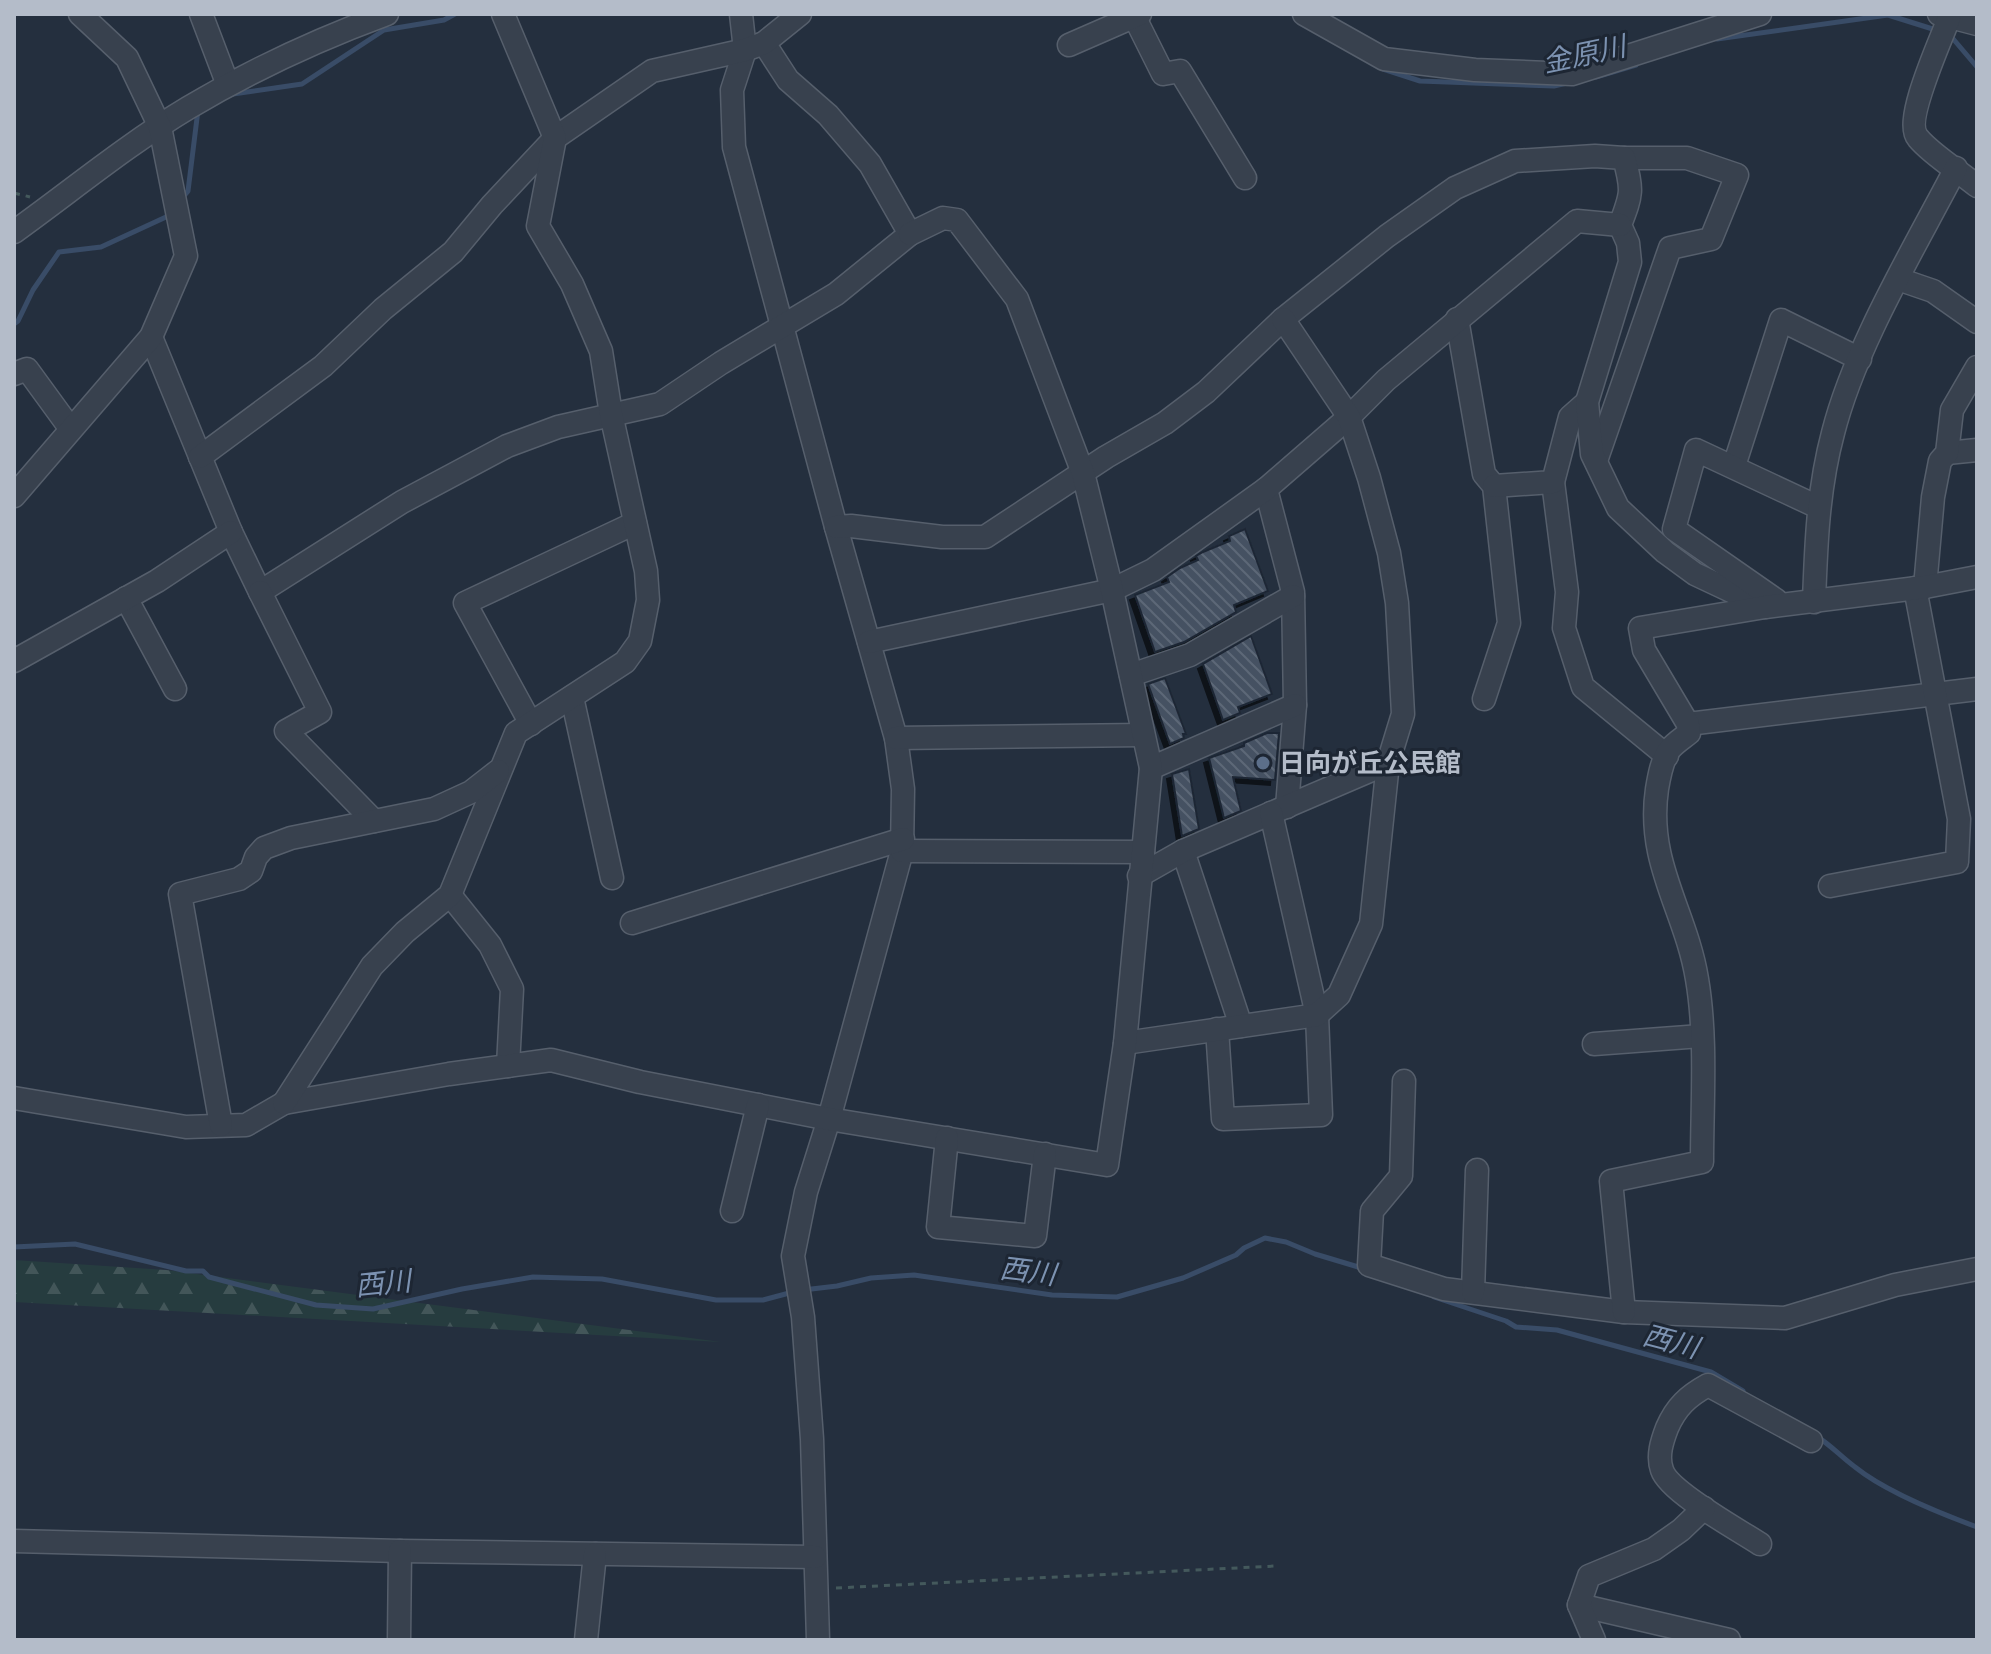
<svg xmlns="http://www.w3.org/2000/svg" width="1991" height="1654" viewBox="0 0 1991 1654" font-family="Cabin,'Noto Sans JP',sans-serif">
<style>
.forest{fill:url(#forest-firs)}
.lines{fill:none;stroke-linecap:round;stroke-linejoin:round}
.stream{stroke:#394c67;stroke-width:5}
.building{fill:url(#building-back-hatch);stroke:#1f2835;stroke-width:2;filter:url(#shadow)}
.minor-casing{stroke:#565f6c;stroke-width:25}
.path{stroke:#44595c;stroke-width:3;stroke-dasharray:6 6;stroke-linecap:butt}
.minor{stroke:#38414e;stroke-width:22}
.service-dot{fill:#5c6f8a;stroke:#1d2633;stroke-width:3}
.labels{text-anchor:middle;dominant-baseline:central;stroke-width:6;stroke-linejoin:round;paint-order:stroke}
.poi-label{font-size:26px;font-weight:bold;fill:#b4bcc9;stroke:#1d2633;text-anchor:start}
.water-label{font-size:28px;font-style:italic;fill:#7c92b1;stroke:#1d2633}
</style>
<defs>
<pattern id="forest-firs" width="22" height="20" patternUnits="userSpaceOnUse" patternTransform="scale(2)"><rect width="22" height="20" fill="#263c3f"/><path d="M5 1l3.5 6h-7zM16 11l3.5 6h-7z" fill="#435659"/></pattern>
<pattern id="building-back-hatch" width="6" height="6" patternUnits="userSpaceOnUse" patternTransform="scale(2)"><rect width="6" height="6" fill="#455162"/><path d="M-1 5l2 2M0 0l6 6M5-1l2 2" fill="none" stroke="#5d6877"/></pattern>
<filter id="shadow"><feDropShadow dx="-5" dy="5" stdDeviation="0" flood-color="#0009"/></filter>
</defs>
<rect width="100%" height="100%" fill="#242f3e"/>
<polygon class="forest" points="14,1260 166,1270 721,1342 14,1302"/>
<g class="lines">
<g class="stream">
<polyline points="1949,34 1977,67"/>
<polyline points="1717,39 1888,15 1939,31"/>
<polyline points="1383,69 1420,81 1554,86 1567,83"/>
<polyline points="1596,77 1636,65"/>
<polyline points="233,94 302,84 384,30 444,20 455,14"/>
<polyline points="182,198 188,191 198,110"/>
<polyline points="14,324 18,321 33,290 59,252 101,247 166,217 171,211"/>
<polyline points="14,1247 75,1244 186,1271 203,1271 209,1277 316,1305 373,1309 462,1289 533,1277 602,1279 716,1300 763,1300 793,1292"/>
<polyline points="803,1290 837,1286 871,1278 914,1275 1052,1295 1117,1297 1183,1278 1236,1255 1244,1248 1265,1238 1286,1242 1315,1254 1365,1269"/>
<polyline points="1434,1297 1506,1321 1516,1327 1557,1330 1711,1372 1743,1391"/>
<path d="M1816,1436C1831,1445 1841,1457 1855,1467C1886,1492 1939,1513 1977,1527"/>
</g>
</g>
<g class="building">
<polygon points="1245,529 1268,591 1234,605 1236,612 1184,642 1155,652 1135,595 1169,582 1167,577 1180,568 1198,560 1196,556 1203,552 1230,541 1229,536"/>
<polygon points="1251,636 1272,694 1238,707 1240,713 1223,720 1203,664"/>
<polygon points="1165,678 1186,734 1183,734 1184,738 1170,744 1148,684"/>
<polygon points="1267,733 1279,733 1275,780 1233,777 1241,811 1224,818 1209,758 1244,746 1244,743"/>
<polygon points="1189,769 1199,829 1182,836 1172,774"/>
</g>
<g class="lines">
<defs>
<g id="minor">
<polyline points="201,14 228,85"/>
<polyline points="741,14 745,50 732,90 734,147 836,527 896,738 903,789 902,851 829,1119 806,1192 793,1256 803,1317 812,1439 818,1640"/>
<polyline points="1304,14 1384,59 1475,70 1572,74 1760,14"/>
<polyline points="1939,14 1977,24"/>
<polyline points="1134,16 1163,74 1180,71 1245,178"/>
<path d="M1949,18C1941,40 1903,121 1918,138C1932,155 1959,171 1977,186"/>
<polyline points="1069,45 1140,14"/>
<path d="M14,232C71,191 128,144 188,108C250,71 319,39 387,14"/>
<polyline points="1898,279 1933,291 1977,322"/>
<polyline points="1457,319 1484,474 1494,486 1509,623 1484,699"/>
<polyline points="151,337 231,532 260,592 402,502 507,446 558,427 660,404 721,363 836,294 910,234 870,164 828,115 788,80 764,43"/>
<polyline points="14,374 27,369 70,428"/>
<polyline points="1947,453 1977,450"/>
<polyline points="200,457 323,366 383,309 453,252 492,205 555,138 652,71 745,50 764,43 800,14"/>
<polyline points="1596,461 1670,248 1711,239 1737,175 1687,158 1624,158"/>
<polyline points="1734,466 1781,320 1860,359"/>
<polyline points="1553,482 1567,592 1564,628 1583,687 1667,756"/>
<polyline points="1494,486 1553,482 1570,417 1587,402"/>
<polyline points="1266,489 1293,592 1295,705 1287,807"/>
<polyline points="14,496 151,337 186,256 160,127 127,58 80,14"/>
<path d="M836,527L851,526L942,537H985L1106,457L1165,423L1206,392L1283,319L1387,236L1455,188L1515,161L1595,156L1624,158C1633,190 1632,194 1620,225L1628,243L1630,262L1587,402L1592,454L1618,508L1665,552L1695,574L1765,607"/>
<polyline points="1925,587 1933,497 1940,461 1947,453 1952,410 1977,367"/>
<polyline points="260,592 320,712 286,731 374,821"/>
<polyline points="126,598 175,689"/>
<polyline points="1776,600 1674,529 1696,450 1818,507"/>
<path d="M1814,602C1816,545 1818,489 1833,433C1855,346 1914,249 1956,168"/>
<polyline points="869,642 1112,590 1153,570 1266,489 1349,417 1386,380 1577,221 1620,225"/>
<polyline points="14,661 157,581 231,532"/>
<polyline points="1131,675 1190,655 1293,596"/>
<polyline points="572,697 612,878"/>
<polyline points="531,724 465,603 635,523"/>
<polyline points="1688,724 1977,689"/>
<polyline points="896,738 1143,735"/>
<polyline points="1151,768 1295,705"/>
<polyline points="902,851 1143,852"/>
<polyline points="1183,851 1241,1026"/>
<polyline points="1139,876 1183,851 1388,763"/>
<polyline points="1830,886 1957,862 1959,819 1915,588"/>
<polyline points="450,895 490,945 512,989 508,1066"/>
<polyline points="632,923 903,839"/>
<polyline points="1217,1029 1223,1119 1321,1115 1317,1015 1271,813"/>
<polyline points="1125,1043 1317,1015 1339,995 1371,924 1388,763 1403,714 1397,603 1389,553 1369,478 1349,417 1283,319"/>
<polyline points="1594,1044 1701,1036"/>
<polyline points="1404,1081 1401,1176 1372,1211 1369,1265 1444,1289 1624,1312 1785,1318 1895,1285 1977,1269"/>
<polyline points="14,1098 186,1127 246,1125 284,1103 449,1074 551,1060 640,1082 829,1119 1107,1165 1125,1043 1151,768 1112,590 1083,473 1017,299 957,220 943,218 910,234"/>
<polyline points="284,1103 372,966 405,932 450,895 516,733 625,662 640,641 648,600 646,571 611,414 601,351 572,284 538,226 555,138 503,14"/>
<polyline points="221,1125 180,894 239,879 251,871 256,857 264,848 291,838 434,809 471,792 498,771"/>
<polyline points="947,1138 938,1227 1035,1236 1045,1154"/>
<polyline points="732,1211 758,1105"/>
<polyline points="1473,1292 1477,1170"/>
<path d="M1624,1312L1611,1181L1702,1162C1702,1102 1707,1038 1697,979C1686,911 1646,863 1657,789C1659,777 1662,759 1670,749C1675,743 1683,738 1689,733L1688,724L1644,650L1640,628L1765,607L1925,587L1977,577"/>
<polyline points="14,1541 400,1551 815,1557"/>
<path d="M1760,1544C1739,1530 1669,1492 1662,1470C1657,1456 1662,1441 1667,1428C1676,1407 1688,1396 1708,1385L1811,1441"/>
<polyline points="1579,1605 1729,1640"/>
<polyline points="399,1640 400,1551"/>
<polyline points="586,1640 595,1554"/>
<polyline points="1594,1640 1579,1605 1589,1576 1654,1549 1681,1530 1704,1508"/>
</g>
</defs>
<use href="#minor" class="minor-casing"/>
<g class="path">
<polyline points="14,193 30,197"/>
<polyline points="836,1588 1275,1566"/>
</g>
<use href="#minor" class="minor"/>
</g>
<circle class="service-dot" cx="1263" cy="763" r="8"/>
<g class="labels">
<g class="poi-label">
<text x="1279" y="763">日向が丘公民館</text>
</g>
<g class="water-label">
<text transform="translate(1584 54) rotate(-12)">金原川</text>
<text transform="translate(1028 1271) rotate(7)">西川</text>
<text transform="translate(383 1283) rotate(-6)">西川</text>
<text transform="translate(1671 1341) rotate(15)">西川</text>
</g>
</g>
<rect width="1991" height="1654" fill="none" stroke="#b4bcc9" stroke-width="32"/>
</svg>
